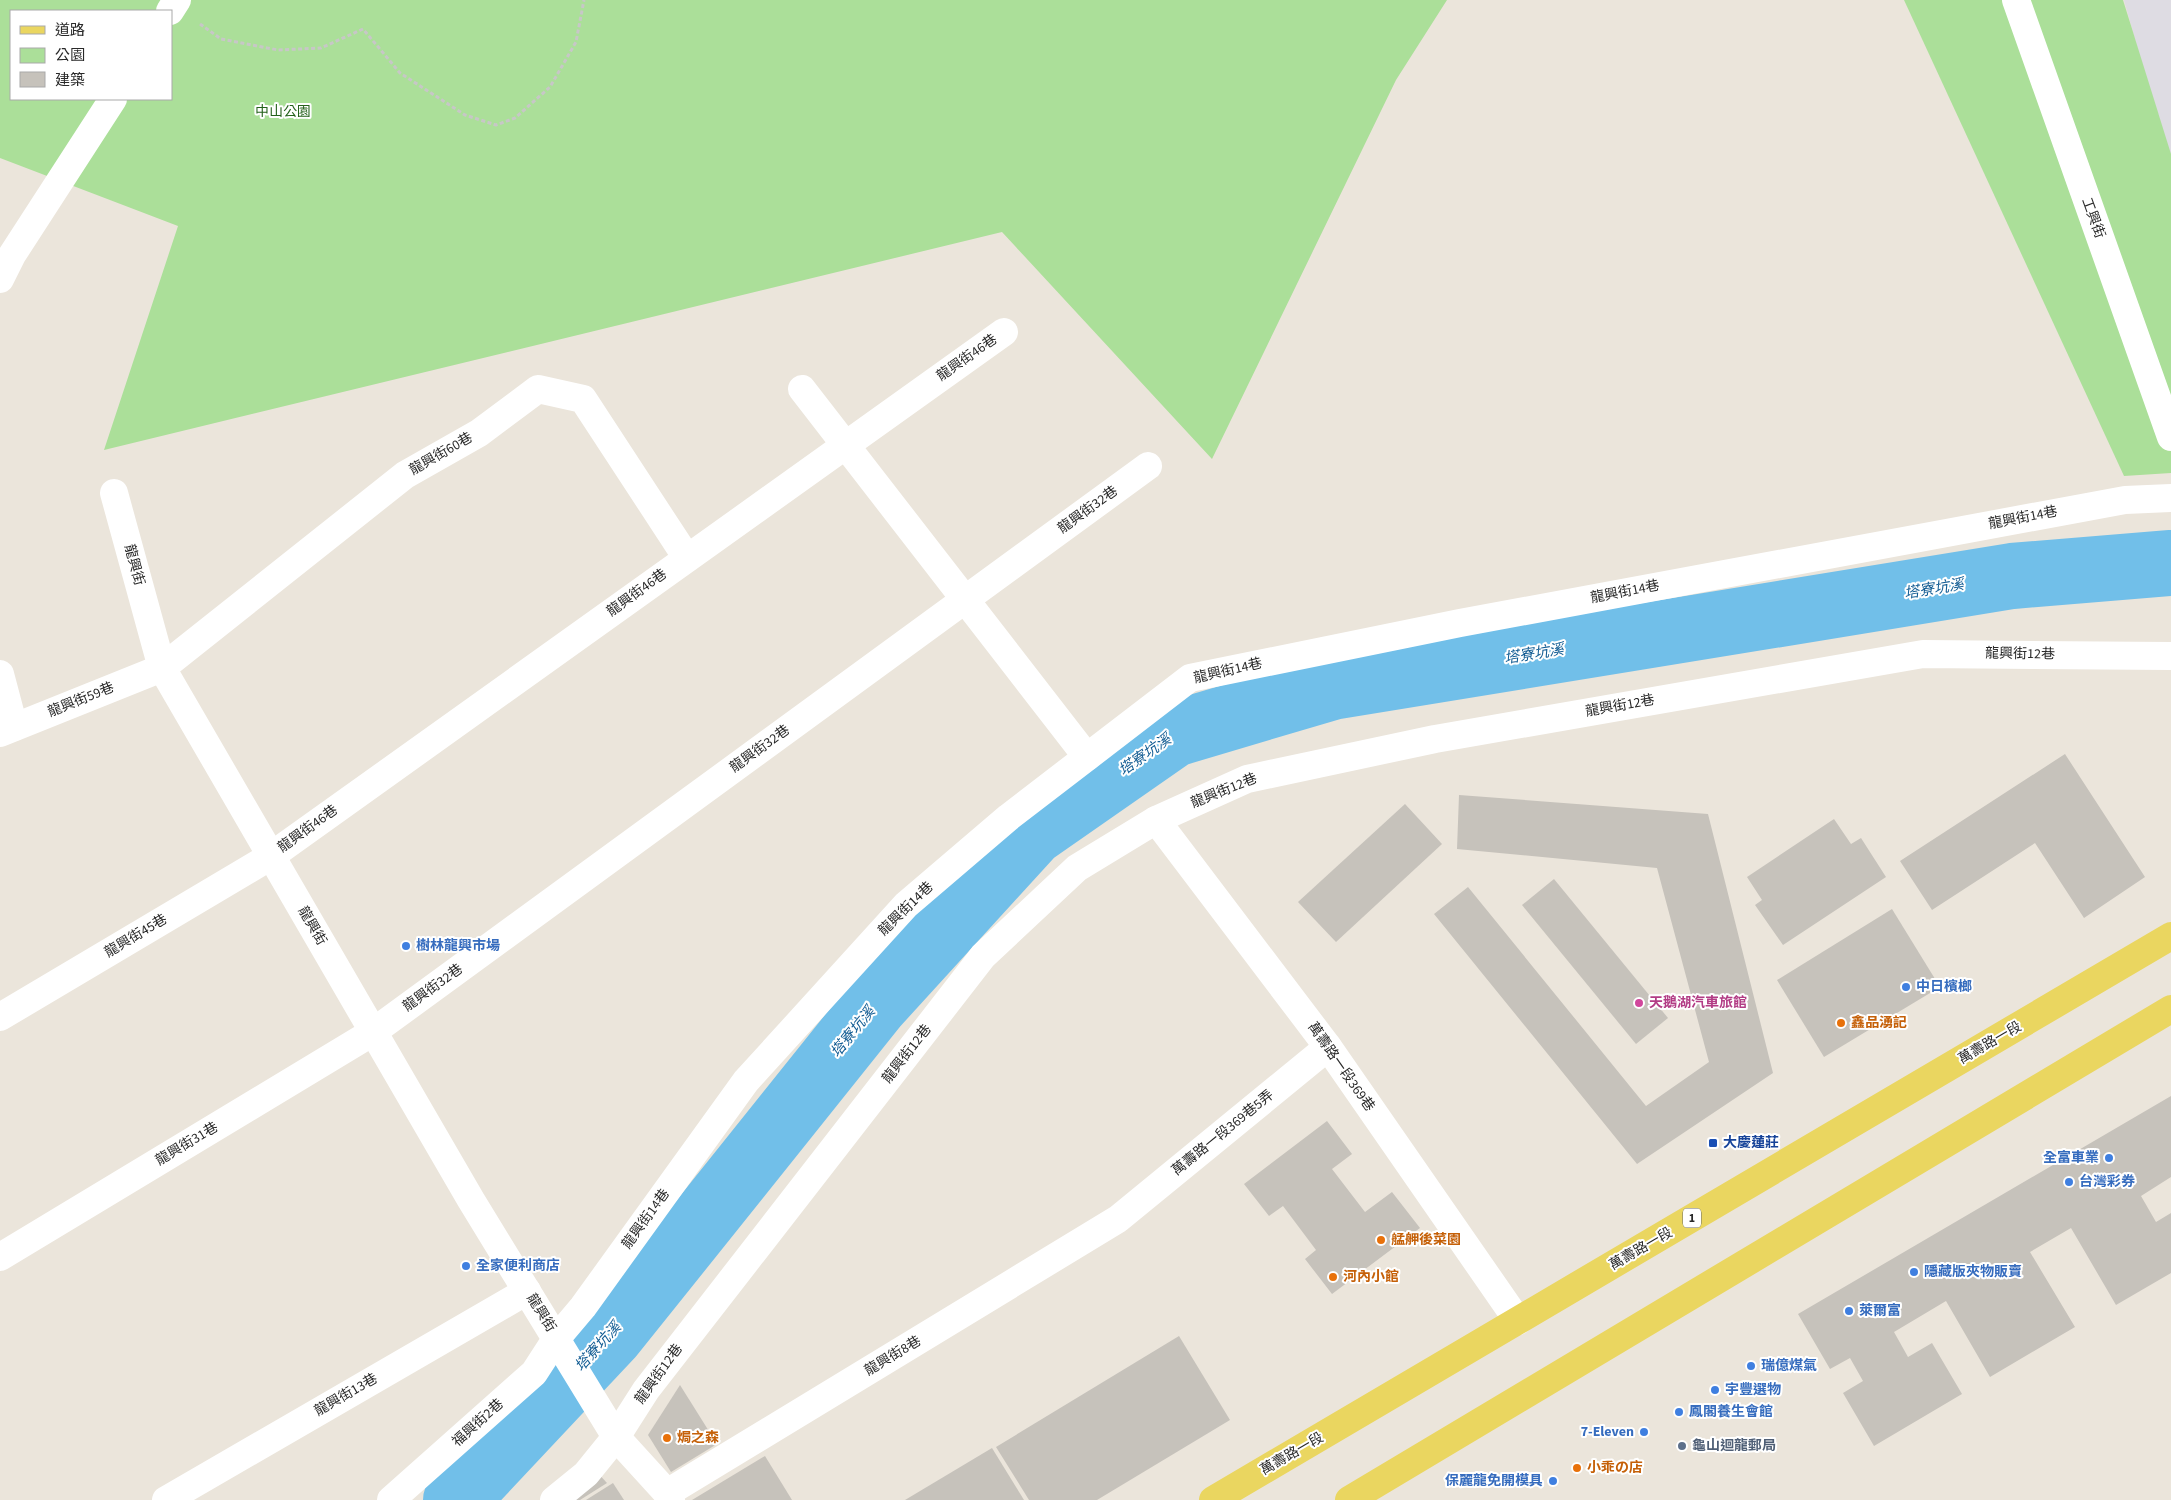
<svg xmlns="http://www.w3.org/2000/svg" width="2171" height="1500" viewBox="0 0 2171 1500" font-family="'Source Sans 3','Noto Sans TC','Noto Sans JP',sans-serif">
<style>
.industrial{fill:#dedce3}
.green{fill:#abdf99;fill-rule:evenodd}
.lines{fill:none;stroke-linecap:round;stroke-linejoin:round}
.river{stroke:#71bfe9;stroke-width:66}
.building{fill:#c6c2bb}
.path{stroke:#c7c7c7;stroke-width:3;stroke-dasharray:4 2.5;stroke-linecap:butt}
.minor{stroke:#fff;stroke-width:28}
.major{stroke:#ead660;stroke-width:28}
.shop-dot{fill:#3f7fe0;stroke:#fff;stroke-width:2}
.hotel-dot{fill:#d1479c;stroke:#fff;stroke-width:2}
.food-dot{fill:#e8710a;stroke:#fff;stroke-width:2}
.transit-dot{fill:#1a4fb4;stroke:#fff;stroke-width:2}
.service-dot{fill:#5c6f8a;stroke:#fff;stroke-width:2}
.labels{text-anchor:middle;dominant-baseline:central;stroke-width:4;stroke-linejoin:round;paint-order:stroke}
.shield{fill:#fff;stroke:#696969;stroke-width:1}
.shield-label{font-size:12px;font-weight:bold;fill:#292929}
.park-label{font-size:14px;fill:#25621c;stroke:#fff}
.street-label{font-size:14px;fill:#292929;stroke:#fff}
.shop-label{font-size:14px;font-weight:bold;fill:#366cbe;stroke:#fff;text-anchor:start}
.hotel-label{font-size:14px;font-weight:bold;fill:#b23c85;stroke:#fff;text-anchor:start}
.food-label{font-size:14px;font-weight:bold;fill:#c56008;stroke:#fff;text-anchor:start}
.transit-label{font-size:14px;font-weight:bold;fill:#164399;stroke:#fff;text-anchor:start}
.service-label{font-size:14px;font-weight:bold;fill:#4e5e75;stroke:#fff;text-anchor:start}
.water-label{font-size:15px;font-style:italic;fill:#125c93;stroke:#fff}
</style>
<rect width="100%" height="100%" fill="#ebe5db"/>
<polygon class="industrial" points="2124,0 2171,0 2171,169"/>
<g class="green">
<path d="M0,0H1447L1396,80L1212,459L1002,232L104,450L178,226L0,158ZM11,11H171V99H11Z"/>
<polygon points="1904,0 2123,0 2171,154 2171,473 2124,476"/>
</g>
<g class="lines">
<polyline class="river" points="456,1500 611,1335 876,1004 1032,833 1174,734 1332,687 2012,576 2171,563"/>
</g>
<g class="building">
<polygon points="2065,754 2145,877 2084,918 2035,843 1932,910 1900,861"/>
<polygon points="1459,795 1708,814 1773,1073 1637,1164 1434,914 1468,887 1646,1106 1709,1062 1657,868 1457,849"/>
<polygon points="1405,804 1442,844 1336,942 1298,902"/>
<polygon points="1834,819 1851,844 1861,838 1886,877 1783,945 1755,905 1762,900 1747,877"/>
<polygon points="1554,879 1668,1018 1636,1044 1522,905"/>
<polygon points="1892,909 1940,987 1824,1057 1777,980"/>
<polygon points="2171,1096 2171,1177 2141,1196 2156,1222 2171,1213 2171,1273 2116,1305 2071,1228 2030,1252 2075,1327 1990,1377 1946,1301 1894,1332 1908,1357 1932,1343 1962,1394 1874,1446 1843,1393 1863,1381 1850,1358 1830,1369 1798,1314"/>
<polygon points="1327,1121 1352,1154 1332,1169 1365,1212 1392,1192 1420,1228 1332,1294 1305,1259 1316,1250 1283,1206 1269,1216 1244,1184"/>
<polygon points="1179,1336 1230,1420 1097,1500 1029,1500 996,1447"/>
<polygon points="680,1385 717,1444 671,1472 648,1435"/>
<polygon points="992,1448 1024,1500 905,1500"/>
<polygon points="765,1456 792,1500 692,1500"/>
<polygon points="595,1470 607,1483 580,1500 569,1500"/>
<polygon points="613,1483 624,1500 586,1500"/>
</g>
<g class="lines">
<polyline class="path" points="200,24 221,39 278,50 321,48 363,29 400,73 465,115 496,125 515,118 550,87 576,42 584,0"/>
<g class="minor">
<polyline points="2016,0 2171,437"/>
<polyline points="170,11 177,0"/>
<polyline points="0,279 12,255 113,99"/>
<polyline points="802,389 1087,757"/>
<polyline points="114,493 162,668 471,1200 616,1437 667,1493 671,1500"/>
<polyline points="0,674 14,727"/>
<polyline points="0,733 162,668 405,475 479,433 538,389 583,399 687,558"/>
<polyline points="1156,820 1328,1047 1518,1321"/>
<polyline points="0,1017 271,856 1004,332"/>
<polyline points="0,1257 373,1032 1148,466"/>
<polyline points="667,1493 1118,1219 1328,1047"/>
<polyline points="166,1500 527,1291"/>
<polyline points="391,1500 534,1373 556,1339 583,1307 746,1081 906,905 1009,817 1190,678 1460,623 2125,500 2171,498"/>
<polyline points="554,1500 586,1474 616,1437 646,1390 983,956 1077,868 1156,820 1247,779 1435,739 1923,654 2171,656"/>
</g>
<g class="major">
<polyline points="1213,1500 2171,936"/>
<polyline points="1349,1500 2171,1009"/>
</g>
</g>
<g class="shop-dot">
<circle cx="406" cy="946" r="5"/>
<circle cx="1906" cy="987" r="5"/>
<circle cx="2109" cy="1158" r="5"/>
<circle cx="2069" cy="1182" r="5"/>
<circle cx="466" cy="1266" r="5"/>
<circle cx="1914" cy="1272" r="5"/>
<circle cx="1849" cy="1311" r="5"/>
<circle cx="1751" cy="1366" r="5"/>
<circle cx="1715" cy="1390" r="5"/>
<circle cx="1679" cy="1412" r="5"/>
<circle cx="1644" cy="1432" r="5"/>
<circle cx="1553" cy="1481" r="5"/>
</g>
<circle class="hotel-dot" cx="1639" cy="1003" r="5"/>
<g class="food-dot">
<circle cx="1841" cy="1023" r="5"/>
<circle cx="1381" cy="1240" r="5"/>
<circle cx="1333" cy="1277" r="5"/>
<circle cx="667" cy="1438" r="5"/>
<circle cx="1577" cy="1468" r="5"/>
</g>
<rect class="transit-dot" x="1708" y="1138" width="10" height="10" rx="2.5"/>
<circle class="service-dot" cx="1682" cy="1446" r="5"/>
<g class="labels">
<rect class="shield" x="1683" y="1208.5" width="18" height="19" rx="4"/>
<g class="shield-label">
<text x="1692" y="1218">1</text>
</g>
<g class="park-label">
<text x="283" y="112">中山公園</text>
</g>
<g class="street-label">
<text transform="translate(2093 218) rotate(70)">工興街</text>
<text transform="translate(967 358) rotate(-35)">龍興街46巷</text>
<text transform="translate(441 454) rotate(-30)">龍興街60巷</text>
<text transform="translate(1088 510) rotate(-36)">龍興街32巷</text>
<text transform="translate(2023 518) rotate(-11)">龍興街14巷</text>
<text transform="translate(134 565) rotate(75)">龍興街</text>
<text transform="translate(1625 592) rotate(-11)">龍興街14巷</text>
<text transform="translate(637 593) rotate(-36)">龍興街46巷</text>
<text transform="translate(2020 654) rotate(1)">龍興街12巷</text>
<text transform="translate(1228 671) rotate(-13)">龍興街14巷</text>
<text transform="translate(81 700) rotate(-22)">龍興街59巷</text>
<text transform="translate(1620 706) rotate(-10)">龍興街12巷</text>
<text transform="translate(760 749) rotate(-36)">龍興街32巷</text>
<text transform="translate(1224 791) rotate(-22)">龍興街12巷</text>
<text transform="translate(308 829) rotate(-36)">龍興街46巷</text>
<text transform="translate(906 909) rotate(-44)">龍興街14巷</text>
<text transform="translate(312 926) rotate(60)">龍興街</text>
<text transform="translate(136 936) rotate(-31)">龍興街45巷</text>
<text transform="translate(433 988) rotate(-36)">龍興街32巷</text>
<text transform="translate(1990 1043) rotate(-30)">萬壽路一段</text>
<text transform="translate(907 1054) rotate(-52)">龍興街12巷</text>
<text transform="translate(1341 1067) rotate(55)">萬壽路一段369巷</text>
<text transform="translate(1223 1133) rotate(-39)">萬壽路一段369巷5弄</text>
<text transform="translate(187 1144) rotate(-31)">龍興街31巷</text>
<text transform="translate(646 1219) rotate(-54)">龍興街14巷</text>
<text transform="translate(1641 1249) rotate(-30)">萬壽路一段</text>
<text transform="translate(541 1313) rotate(58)">龍興街</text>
<text transform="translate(893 1356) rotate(-31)">龍興街8巷</text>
<text transform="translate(659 1374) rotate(-54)">龍興街12巷</text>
<text transform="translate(346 1395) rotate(-30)">龍興街13巷</text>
<text transform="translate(478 1423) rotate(-42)">福興街2巷</text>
<text transform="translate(1292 1454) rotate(-30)">萬壽路一段</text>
</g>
<g class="shop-label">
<text x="416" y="946">樹林龍興市場</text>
<text x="1916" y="987">中日檳榔</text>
<text x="2099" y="1158" text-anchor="end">全富車業</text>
<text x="2079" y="1182">台灣彩券</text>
<text x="476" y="1266">全家便利商店</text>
<text x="1924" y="1272">隱藏版夾物販賣</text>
<text x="1859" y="1311">萊爾富</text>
<text x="1761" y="1366">瑞億煤氣</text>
<text x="1725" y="1390">宇豐選物</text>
<text x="1689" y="1412">鳳閣養生會館</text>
<text x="1634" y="1432" text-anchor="end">7-Eleven</text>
<text x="1543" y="1481" text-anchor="end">保麗龍免開模具</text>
</g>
<g class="hotel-label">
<text x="1649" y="1003">天鵝湖汽車旅館</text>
</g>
<g class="food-label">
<text x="1851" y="1023">鑫品湧記</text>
<text x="1391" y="1240">艋舺後菜園</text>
<text x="1343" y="1277">河內小館</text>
<text x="677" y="1438">焗之森</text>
<text x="1587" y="1468">小乖の店</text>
</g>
<g class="transit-label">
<text x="1723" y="1143">大慶蓮莊</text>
</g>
<g class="service-label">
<text x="1692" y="1446">龜山迴龍郵局</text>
</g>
<g class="water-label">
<text transform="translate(1934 589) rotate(-9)">塔寮坑溪</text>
<text transform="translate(1534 654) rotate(-9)">塔寮坑溪</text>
<text transform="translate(1145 755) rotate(-35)">塔寮坑溪</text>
<text transform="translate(853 1032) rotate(-51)">塔寮坑溪</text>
<text transform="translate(598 1347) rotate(-48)">塔寮坑溪</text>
</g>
</g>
<rect x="10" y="10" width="162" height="90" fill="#ffffff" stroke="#a9a9a9"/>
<rect x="20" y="26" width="25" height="8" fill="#ead660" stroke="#a9a9a9"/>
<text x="55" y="35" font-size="15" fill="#292929">道路</text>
<rect x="20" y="48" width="25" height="15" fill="#abdf99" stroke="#a9a9a9"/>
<text x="55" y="60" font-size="15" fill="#292929">公園</text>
<rect x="20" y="72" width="25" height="15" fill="#c6c2bb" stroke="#a9a9a9"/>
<text x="55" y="85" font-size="15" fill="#292929">建築</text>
</svg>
